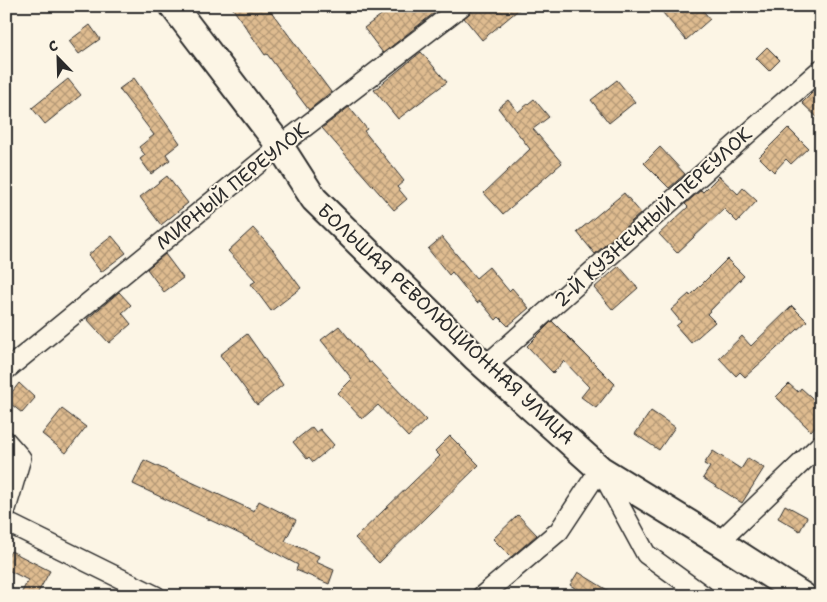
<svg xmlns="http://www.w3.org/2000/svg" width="827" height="602" viewBox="0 0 827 602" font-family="'Shantell Sans',sans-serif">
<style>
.building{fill:url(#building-cross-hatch);stroke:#2b2b2b}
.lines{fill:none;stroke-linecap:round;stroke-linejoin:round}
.street-casing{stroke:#2b2b2b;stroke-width:22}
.secondary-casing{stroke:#2b2b2b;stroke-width:30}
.street{stroke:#fcf5e5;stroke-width:19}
.secondary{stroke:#fcf5e5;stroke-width:26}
.labels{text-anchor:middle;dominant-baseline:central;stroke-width:4;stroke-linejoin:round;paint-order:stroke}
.street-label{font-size:19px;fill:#2b2b2b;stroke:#fcf5e5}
</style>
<defs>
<pattern id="building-cross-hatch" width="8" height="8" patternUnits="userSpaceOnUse" patternTransform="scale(1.25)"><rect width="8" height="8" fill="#dfbc90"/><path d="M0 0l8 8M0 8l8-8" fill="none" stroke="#b59976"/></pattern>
</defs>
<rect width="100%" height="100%" fill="#fcf5e5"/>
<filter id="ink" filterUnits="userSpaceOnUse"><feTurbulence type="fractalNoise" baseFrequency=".02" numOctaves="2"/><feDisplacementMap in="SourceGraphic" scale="10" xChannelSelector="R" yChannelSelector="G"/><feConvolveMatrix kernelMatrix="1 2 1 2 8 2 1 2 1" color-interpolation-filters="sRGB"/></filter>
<g filter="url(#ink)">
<g class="building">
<polygon points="231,6 267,6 331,92 309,110 267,54 265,55"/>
<polygon points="393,6 443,6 383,53 364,28"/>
<polygon points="473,6 523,6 482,40 464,18 472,11"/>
<polygon points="657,6 699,6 710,19 686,40"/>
<polygon points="90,25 100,39 79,54 69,41"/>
<polygon points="767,47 780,60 769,71 756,58"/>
<polygon points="421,52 447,82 398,119 374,90"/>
<polygon points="134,78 180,143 166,154 170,160 151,174 140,159 145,155 139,147 154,135 119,89"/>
<polygon points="68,79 81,95 45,124 32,108"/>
<polygon points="617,80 635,102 609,123 591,100"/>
<polygon points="821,84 821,121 802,103"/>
<polygon points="534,99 549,117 533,129 562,163 503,214 484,193 530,149 498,108 508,100 518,112"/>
<polygon points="349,107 367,129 364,131 404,181 397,187 407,199 394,210 322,128"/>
<polygon points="788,128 808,148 791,164 786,159 774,172 759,157"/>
<polygon points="660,147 685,174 669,188 644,163"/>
<polygon points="167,176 188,203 161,225 140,197"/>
<polygon points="719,176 738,194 743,188 757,201 737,222 724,209 677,253 659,234 688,207 685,204 701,190 703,192"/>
<polygon points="624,193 641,213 595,254 577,232"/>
<polygon points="253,228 273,250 301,288 271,311 251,284 256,281 228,251"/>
<polygon points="112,236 126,253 101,272 88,255"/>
<polygon points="442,237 476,278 489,267 509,291 512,288 529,308 508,326 499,317 496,320 480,301 477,303 452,272 449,275 428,249"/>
<polygon points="165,254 183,278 164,292 147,269"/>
<polygon points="727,259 744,276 707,314 715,322 691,343 676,326 681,322 671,310 689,294 690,296"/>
<polygon points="619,266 638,288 613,310 594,288"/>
<polygon points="119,292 131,305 122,313 131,324 109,343 87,319"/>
<polygon points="792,306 807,321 745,377 740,372 736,376 719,358 742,336 751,346"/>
<polygon points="552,321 615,384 596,408 581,397 589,387 564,361 553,373 527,346"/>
<polygon points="339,326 369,363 371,362 426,420 408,437 378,405 362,419 338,393 352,379 321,340"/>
<polygon points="247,334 283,385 257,405 220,355"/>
<polygon points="19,383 35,398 22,413 6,400"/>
<polygon points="789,384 798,392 801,388 821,406 821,420 811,431 776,397"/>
<polygon points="62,409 86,427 66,453 42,434"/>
<polygon points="651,411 675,427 659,450 635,434"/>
<polygon points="312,427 316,432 320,429 334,445 313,462 309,457 307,459 293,442"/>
<polygon points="450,436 479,465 379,563 355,538 440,456 435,451"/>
<polygon points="713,451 741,469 748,458 764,468 742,503 703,478 710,467 704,464"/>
<polygon points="144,460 254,511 259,501 296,520 285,541 319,556 316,562 334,570 329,584 296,570 298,565 242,535 133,484"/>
<polygon points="785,505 807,517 800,531 778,518"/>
<polygon points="518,515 537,535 511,557 493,539"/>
<polygon points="11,551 50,571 36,596 20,596 28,580 6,569 6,560"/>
<polygon points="578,572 617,596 587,596 570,585"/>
</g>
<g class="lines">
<defs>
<g id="street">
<polyline points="485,366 821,69"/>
<polyline points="6,370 280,146 462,6"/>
<polyline points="6,441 21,458 6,509"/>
<polyline points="6,522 156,596"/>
<polyline points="719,542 821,444"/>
<polyline points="482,596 559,531 600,469 646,554 704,596"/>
</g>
<polyline id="secondary" points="173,6 280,146 314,199 475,357 600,469 719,542 803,596"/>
</defs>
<use href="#street" class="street-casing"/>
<use href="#secondary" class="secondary-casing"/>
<use href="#street" class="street"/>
<use href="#secondary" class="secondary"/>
</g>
</g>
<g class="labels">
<g class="street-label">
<text transform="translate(232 186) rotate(-39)">МИРНЫЙ ПЕРЕУЛОК</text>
<text transform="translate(653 217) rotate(-42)">2-Й КУЗНЕЧНЫЙ ПЕРЕУЛОК</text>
<text transform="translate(446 324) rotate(43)">БОЛЬШАЯ РЕВОЛЮЦИОННАЯ УЛИЦА</text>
</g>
</g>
<rect width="827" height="602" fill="none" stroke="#fcf5e5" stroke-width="25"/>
<rect x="12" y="12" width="802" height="577" fill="none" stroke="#2b2b2b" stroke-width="2" filter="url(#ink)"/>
<g transform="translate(58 58) rotate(337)" stroke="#fcf5e5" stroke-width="4" paint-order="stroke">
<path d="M0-4L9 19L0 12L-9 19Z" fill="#2b2b2b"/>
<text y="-8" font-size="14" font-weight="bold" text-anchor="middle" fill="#2b2b2b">С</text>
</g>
</svg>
